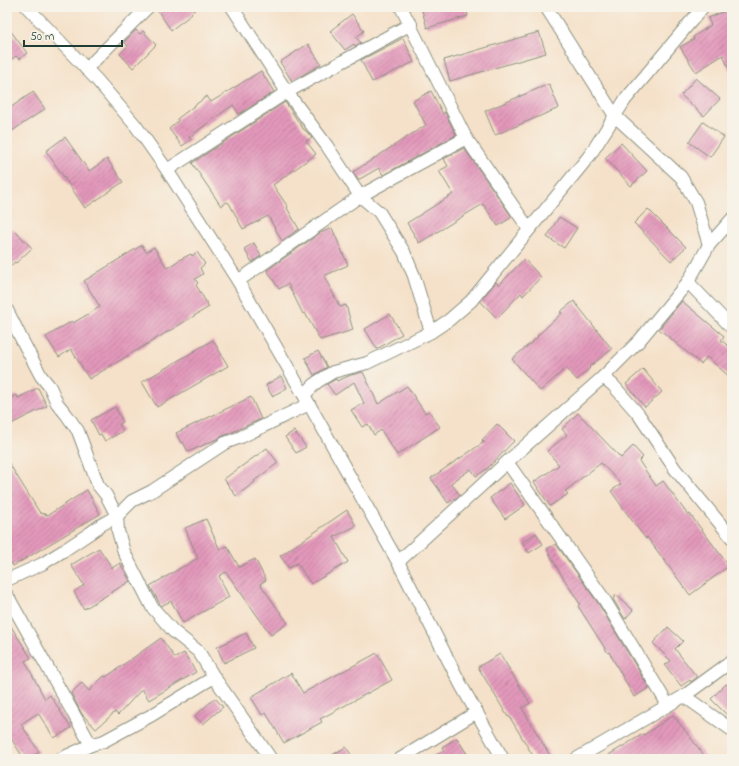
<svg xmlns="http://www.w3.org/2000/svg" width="739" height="766" viewBox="0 0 739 766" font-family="'Indie Flower',sans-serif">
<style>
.building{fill:url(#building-hatch)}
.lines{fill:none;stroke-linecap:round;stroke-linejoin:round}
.street-casing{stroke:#8a8f7e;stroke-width:14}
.street{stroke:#fff;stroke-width:12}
</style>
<defs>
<pattern id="building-hatch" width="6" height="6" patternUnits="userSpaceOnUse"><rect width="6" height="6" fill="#e398bb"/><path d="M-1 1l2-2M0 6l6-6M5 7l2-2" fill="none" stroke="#b77d99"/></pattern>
</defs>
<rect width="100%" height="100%" fill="#f7f3e8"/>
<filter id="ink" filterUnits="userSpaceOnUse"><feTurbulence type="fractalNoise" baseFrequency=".025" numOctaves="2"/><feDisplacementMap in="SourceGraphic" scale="8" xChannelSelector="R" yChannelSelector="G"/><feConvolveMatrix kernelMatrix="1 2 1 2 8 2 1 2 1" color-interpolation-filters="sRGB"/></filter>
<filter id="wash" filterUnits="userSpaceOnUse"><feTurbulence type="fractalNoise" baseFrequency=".012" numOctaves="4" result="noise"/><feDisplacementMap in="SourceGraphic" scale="16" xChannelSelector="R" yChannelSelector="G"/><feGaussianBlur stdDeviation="0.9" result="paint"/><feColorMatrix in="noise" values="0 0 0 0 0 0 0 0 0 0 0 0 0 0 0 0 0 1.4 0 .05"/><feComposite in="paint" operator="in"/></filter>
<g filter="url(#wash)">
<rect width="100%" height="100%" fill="#f5e1c9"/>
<g id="blocks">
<g class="building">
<polygon points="155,7 198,7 191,13 192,14 171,30"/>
<polygon points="421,7 466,7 468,16 427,28"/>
<polygon points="732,8 732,76 723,55 696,72 680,47 694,39 693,37 711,25 708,18"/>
<polygon points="352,14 364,31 356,37 361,43 355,46 354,44 345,50 330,31"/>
<polygon points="7,26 27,53 19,59 16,56 7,63"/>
<polygon points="136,30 140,34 143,31 156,45 133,68 120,54 128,46 124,42"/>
<polygon points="539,32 546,53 450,81 444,60"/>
<polygon points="403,38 414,62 372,82 361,60"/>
<polygon points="308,44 321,64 292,81 280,62"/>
<polygon points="261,71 274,92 239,114 233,105 189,137 191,140 182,146 169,129 178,121 177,119 207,96 211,102"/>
<polygon points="696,78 720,99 704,116 681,95"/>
<polygon points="549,84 559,108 495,135 485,111"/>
<polygon points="431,91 443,114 445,112 456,135 383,175 379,168 358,180 353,172 426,125 413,101"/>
<polygon points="33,92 45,109 12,131 7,124 7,110"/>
<polygon points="285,102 304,130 305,130 312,138 306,141 316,154 273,185 288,207 287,208 299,229 282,241 268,216 243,229 229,203 227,202 221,206 192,163"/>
<polygon points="703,122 724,137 710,157 689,142"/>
<polygon points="65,137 89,171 107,159 123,182 85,208 46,151"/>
<polygon points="621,143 647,171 631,186 605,158"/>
<polygon points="464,148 512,217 498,226 483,204 419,243 407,223 453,194 439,171 448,166 444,159"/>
<polygon points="648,209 686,247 671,261 634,223"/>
<polygon points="559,217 577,228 564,248 547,237"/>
<polygon points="332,228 348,265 324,276 340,307 346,305 353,330 320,340 305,313 303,314 288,284 279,289 267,270 320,233"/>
<polygon points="13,229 32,248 16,263 15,262 7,269 7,235"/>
<polygon points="254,243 261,256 252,262 244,249"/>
<polygon points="142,245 146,252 154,247 167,268 181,259 191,254 192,256 197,252 205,264 200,268 203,274 195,279 198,283 196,285 209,307 89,379 71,349 59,357 46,337 72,321 73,323 100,307 84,281"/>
<polygon points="524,259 541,277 523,296 521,293 497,318 480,301 496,282 499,285"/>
<polygon points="574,301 612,349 589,367 590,368 577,380 566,368 540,391 512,359 538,337 537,336 562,313 560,312"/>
<polygon points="682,301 724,336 721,340 732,349 732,379 707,357 701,364 659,329"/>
<polygon points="390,314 402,334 377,349 365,329"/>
<polygon points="213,340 228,366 157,407 142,382"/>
<polygon points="318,351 327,367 314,375 305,358"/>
<polygon points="643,369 662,392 645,407 626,384"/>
<polygon points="363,372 378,404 407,386 425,413 429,411 440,427 397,455 381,430 374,435 368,424 362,427 351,410 364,403 354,382 335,395 327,384 336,379 337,381 351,375"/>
<polygon points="281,376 287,388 272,396 266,385"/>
<polygon points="38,388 47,406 7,426 7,399 17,395 18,398"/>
<polygon points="251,397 261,419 188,452 183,442 181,443 176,433"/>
<polygon points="115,407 123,422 119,424 123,431 105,441 101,434 99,435 91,420"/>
<polygon points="578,413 621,458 633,446 643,457 639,461 656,486 663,481 688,515 690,514 729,566 690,595 647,537 646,539 636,526 611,491 621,484 601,463 565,491 568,494 550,506 534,482 559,465 547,451 567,435 562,429"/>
<polygon points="497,424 514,441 488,468 476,476 471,469 451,483 460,495 448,503 431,478 484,442 482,440"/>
<polygon points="294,431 306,447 296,453 285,437"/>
<polygon points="267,448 278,463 254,481 255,482 236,496 224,479"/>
<polygon points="7,460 40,513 48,515 87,490 100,514 13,566 7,557"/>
<polygon points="510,483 525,505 505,519 490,498"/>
<polygon points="347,510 350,515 356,526 334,537 348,562 311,584 297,563 289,568 280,556"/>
<polygon points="206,519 220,550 227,546 239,567 255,559 266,580 260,584 288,623 271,635 226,572 219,576 229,597 183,623 171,601 161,606 150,586 198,558 185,528"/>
<polygon points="536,533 543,544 529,553 522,542"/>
<polygon points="556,544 598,603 649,688 634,697 609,652 608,653 578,606 580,604 559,571 547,549"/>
<polygon points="99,548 112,568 120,563 130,581 84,609 74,592 84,585 71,565"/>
<polygon points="616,595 633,610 625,619 613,599"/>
<polygon points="7,620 31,658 25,661 45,699 50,695 71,728 54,738 38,713 21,724 39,752 27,759 24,759 7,732"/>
<polygon points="668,627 683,641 675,649 697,677 691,682 690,680 681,686 665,665 671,661 653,643"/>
<polygon points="246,633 254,648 224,663 217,647"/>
<polygon points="161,638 175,658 184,653 196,672 149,700 142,689 118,715 115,712 96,729 82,714 71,693 82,683 89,691 104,676 106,677"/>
<polygon points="377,653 392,680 320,719 322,722 284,743 266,713 262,715 251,697 291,673 303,693"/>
<polygon points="500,654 530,703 522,708 552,759 535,759 509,716 508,717 478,667"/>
<polygon points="726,684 732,690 732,720 711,699"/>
<polygon points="215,698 223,707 203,724 195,716"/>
<polygon points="673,715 707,759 602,759 643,734 644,735"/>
<polygon points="457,738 470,759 428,759 444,751 442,747"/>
<polygon points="346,747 354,759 325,759"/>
</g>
</g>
</g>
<g filter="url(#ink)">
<use href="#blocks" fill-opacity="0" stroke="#8a8f7e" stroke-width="1"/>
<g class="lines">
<defs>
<g id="street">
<polyline points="27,7 97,80 136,126 167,170 238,281 309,404 398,562 461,685 503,759"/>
<polyline points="232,7 287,92 327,146 360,196 379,212 404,252 414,276 431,332"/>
<polyline points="401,7 466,138 529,229"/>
<polyline points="546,7 615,116 681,177 696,202 709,245"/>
<polyline points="86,69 148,7"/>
<polyline points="167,170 287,92 411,24"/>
<polyline points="238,281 360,196 466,138"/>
<polyline points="688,282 732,328"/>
<polyline points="7,310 22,340 41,376 50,387 57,403 66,414 78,431 98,485 106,495 117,516 118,531 124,552 152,607 173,631 199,652 214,677"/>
<polyline points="603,377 613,385 639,415 675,469 732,538"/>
<polyline points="304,395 317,382 333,372 367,363 431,332 449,320 471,301 590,155 625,100 703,7"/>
<polyline points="507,462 604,599 668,705"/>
<polyline points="398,562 507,462 603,377 639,341 688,282 709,245 732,219"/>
<polyline points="7,580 42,564 63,551 90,533 101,525 117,516 132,501 152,491 225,443 241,437 309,404"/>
<polyline points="7,595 91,745"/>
<polyline points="684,696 732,730"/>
<polyline points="60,759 91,745 104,741 152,715 214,677 271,759"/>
<polyline points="400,759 477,712"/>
<polyline points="576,759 684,696 732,661"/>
</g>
</defs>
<use href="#street" class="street-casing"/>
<use href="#street" class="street"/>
</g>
</g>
<rect width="739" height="766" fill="none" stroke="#f7f3e8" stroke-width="24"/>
<path d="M24 40v6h98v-6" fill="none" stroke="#1f3d34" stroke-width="2"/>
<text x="30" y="40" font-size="12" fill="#1f3d34" stroke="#f7f3e8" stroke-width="3" paint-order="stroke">50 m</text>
</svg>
